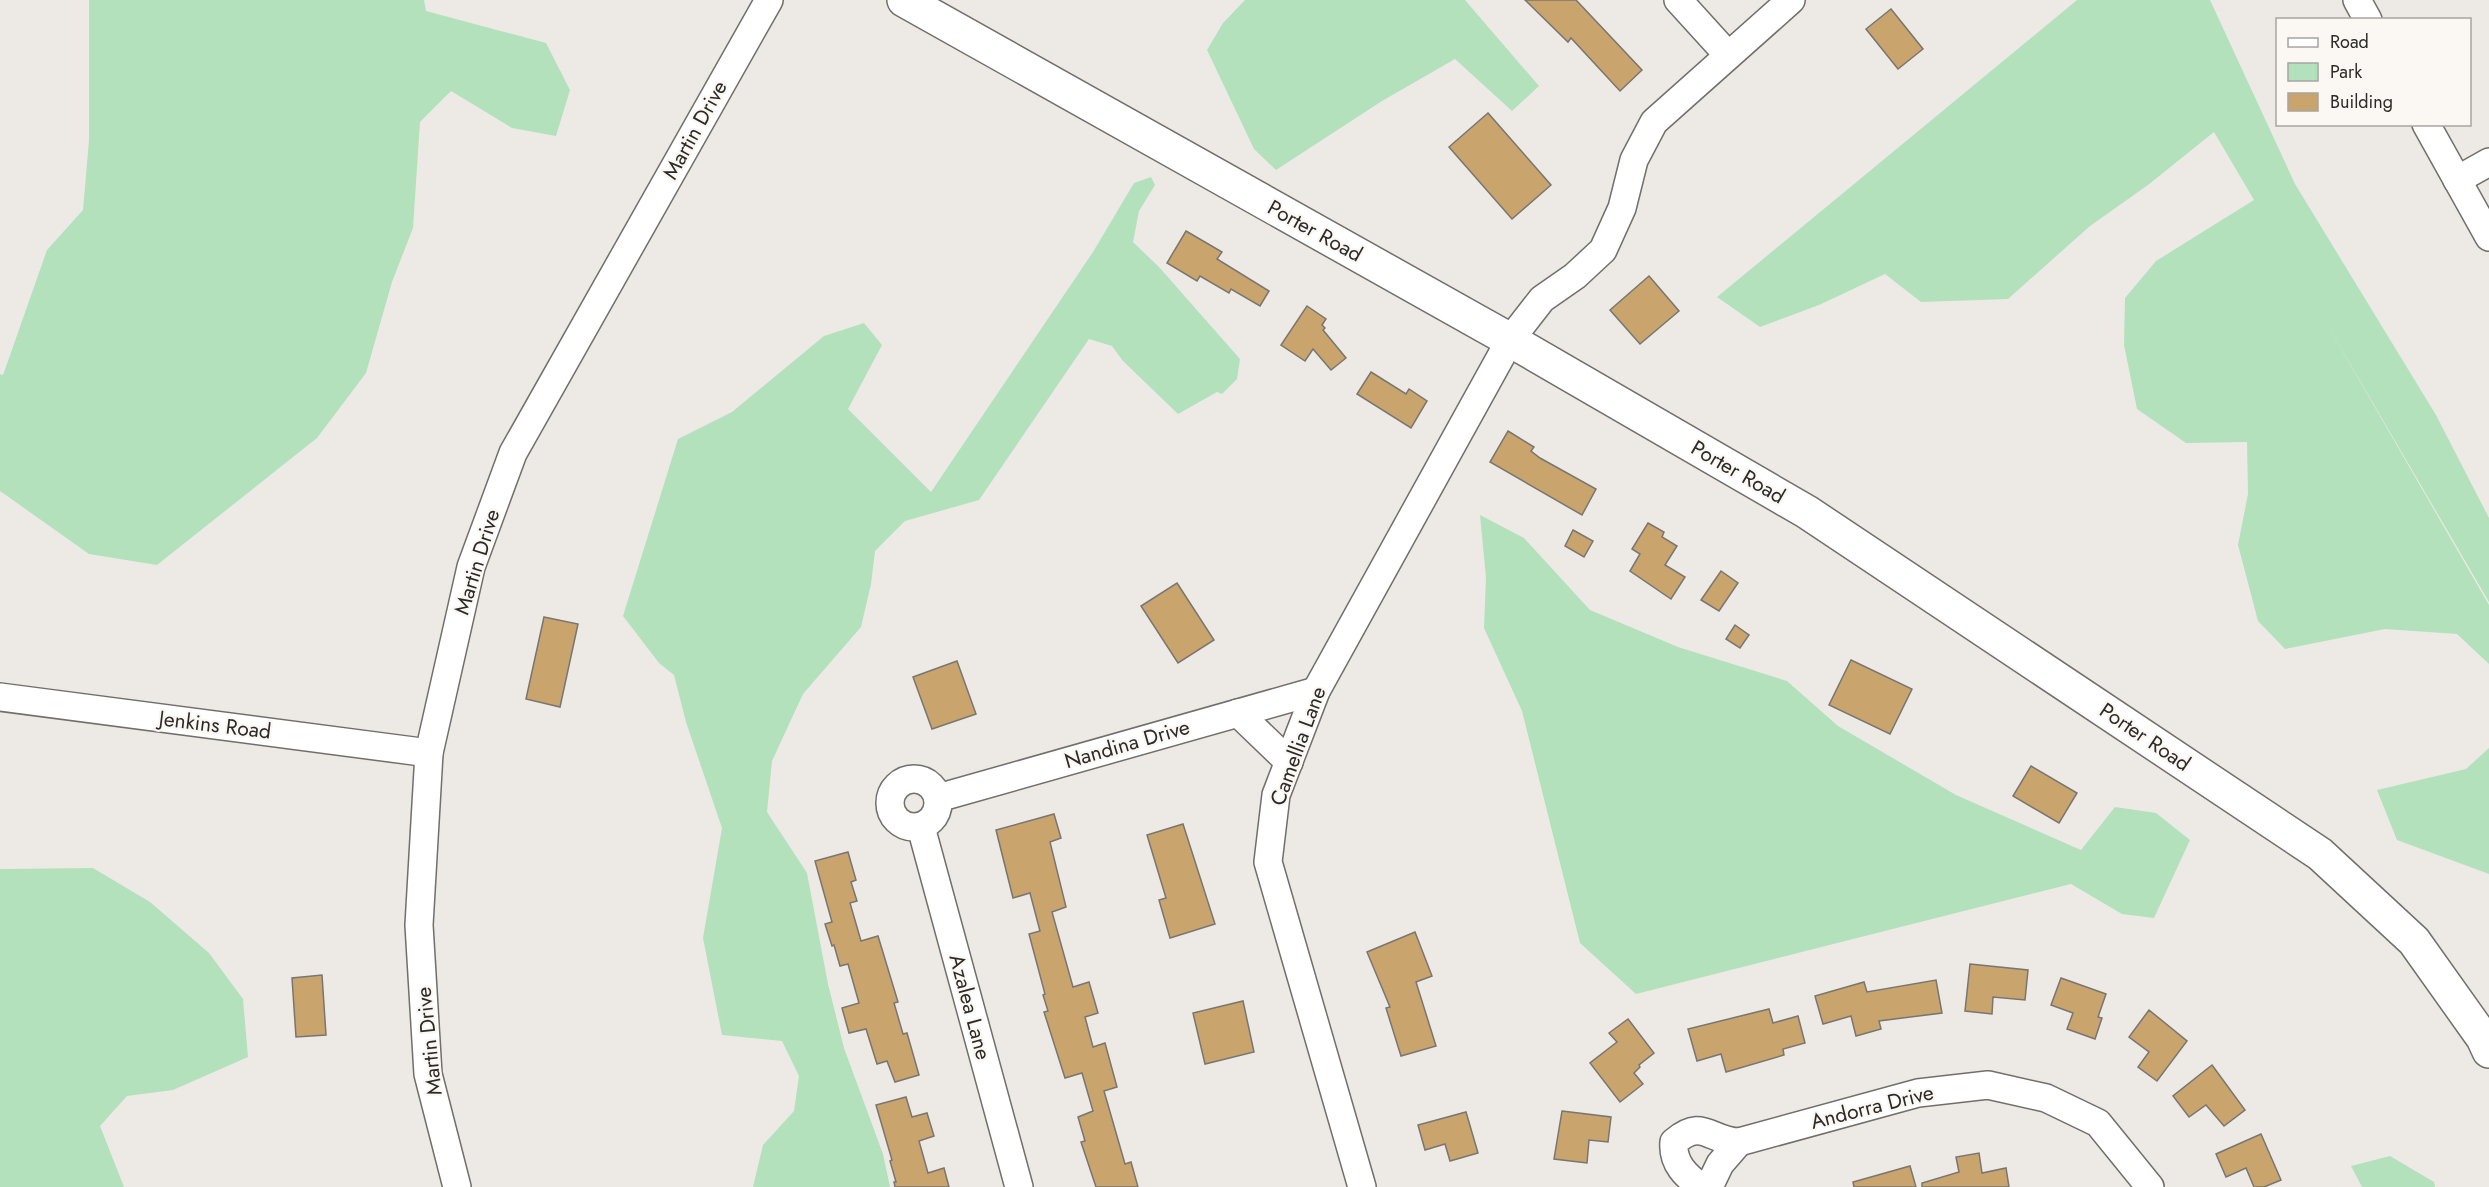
<svg xmlns="http://www.w3.org/2000/svg" width="2489" height="1187" viewBox="0 0 2489 1187" font-family="Jost,sans-serif">
<style>
.green{fill:#b3e1bc}
.building{fill:#c9a56d;stroke:#797571;stroke-width:1.5}
.lines{fill:none;stroke-linecap:round;stroke-linejoin:round}
.minor-casing{stroke:#726f6a;stroke-width:30}
.major-casing{stroke:#726f6a;stroke-width:36}
.minor{stroke:#fff;stroke-width:27}
.major{stroke:#fff;stroke-width:33}
.labels{text-anchor:middle;dominant-baseline:central;stroke-width:4.5;stroke-linejoin:round;paint-order:stroke}
.street-label{font-size:21px;fill:#2b2a28;stroke:#fbf7f2}
</style>
<rect width="100%" height="100%" fill="#edeae5"/>
<g class="green">
<polygon points="89,0 424,0 426,11 546,43 570,90 556,136 512,128 451,91 420,122 413,228 392,282 366,373 317,438 157,565 89,554 0,491 0,374 3,375 47,250 83,210 89,140"/>
<polygon points="1245,0 1465,0 1539,86 1512,111 1455,59 1382,101 1276,170 1254,149 1207,50 1223,23"/>
<polygon points="2077,0 2210,0 2295,184 2436,415 2489,518 2489,602 2324,319 2489,605 2489,664 2457,634 2385,629 2285,649 2258,621 2238,545 2248,494 2247,442 2186,443 2137,409 2124,345 2125,298 2156,261 2254,200 2214,132 2148,185 2090,226 2008,299 1921,302 1885,274 1819,305 1760,327 1717,297"/>
<polygon points="1151,177 1155,185 1139,211 1133,242 1159,267 1240,359 1237,379 1222,394 1217,392 1178,414 1123,361 1112,346 1089,339 979,500 905,521 875,551 871,584 861,627 803,694 772,761 767,812 807,873 828,984 844,1048 883,1154 890,1187 753,1187 763,1145 794,1111 799,1076 782,1041 722,1035 703,938 722,828 686,722 674,675 659,663 623,616 678,439 732,412 824,336 864,323 882,345 848,409 931,492 1093,252 1134,183"/>
<polygon points="1480,515 1524,538 1590,610 1678,647 1787,681 1838,726 1956,795 2081,850 2115,807 2156,813 2190,840 2154,918 2122,914 2071,884 1636,994 1580,943 1522,711 1484,628 1486,578"/>
<polygon points="2489,748 2489,874 2397,840 2377,790 2466,769"/>
<polygon points="93,868 150,902 209,953 243,999 248,1057 173,1090 127,1096 100,1126 124,1187 0,1187 0,869"/>
<polygon points="2390,1156 2434,1182 2435,1187 2362,1187 2351,1166"/>
</g>
<g class="building">
<polygon points="1525,0 1576,0 1642,70 1620,91 1571,38 1568,42"/>
<polygon points="1891,9 1923,49 1898,69 1866,29"/>
<polygon points="1488,113 1551,185 1512,219 1449,147"/>
<polygon points="1186,231 1222,252 1217,259 1269,291 1260,306 1231,289 1229,293 1200,276 1197,281 1167,263"/>
<polygon points="1649,276 1679,311 1640,344 1610,310"/>
<polygon points="1307,306 1326,319 1322,325 1325,328 1323,330 1346,358 1331,370 1313,349 1305,361 1281,345"/>
<polygon points="1371,372 1406,394 1409,389 1427,401 1411,428 1357,394"/>
<polygon points="1508,431 1534,447 1531,451 1540,458 1596,489 1582,515 1490,462"/>
<polygon points="1648,523 1664,532 1662,537 1677,546 1665,565 1685,577 1671,599 1630,571 1640,554 1632,549"/>
<polygon points="1573,530 1593,541 1584,557 1565,546"/>
<polygon points="1721,571 1738,583 1719,611 1701,600"/>
<polygon points="1177,583 1214,640 1178,663 1141,606"/>
<polygon points="544,617 578,624 560,707 526,699"/>
<polygon points="1735,625 1749,635 1740,648 1726,639"/>
<polygon points="1851,660 1912,689 1890,734 1829,705"/>
<polygon points="957,661 976,714 932,729 913,677"/>
<polygon points="2031,766 2077,793 2059,823 2013,796"/>
<polygon points="1054,814 1061,838 1050,842 1066,907 1052,912 1073,987 1089,982 1098,1013 1085,1017 1093,1047 1105,1043 1117,1087 1104,1091 1125,1164 1131,1162 1138,1187 1096,1187 1081,1142 1085,1141 1078,1117 1093,1111 1082,1073 1065,1078 1044,1012 1048,1011 1043,995 1045,994 1029,934 1040,931 1030,893 1013,898 996,830"/>
<polygon points="1183,824 1215,924 1170,938 1159,900 1166,898 1147,835"/>
<polygon points="848,852 856,880 851,882 857,901 850,903 861,941 878,936 898,1002 894,1003 903,1034 907,1033 919,1075 895,1082 887,1061 877,1064 866,1029 849,1033 842,1008 859,1003 848,964 840,966 834,945 832,946 825,924 832,922 815,861"/>
<polygon points="1415,932 1432,976 1416,982 1436,1046 1401,1056 1386,1008 1390,1007 1367,952"/>
<polygon points="1970,964 2028,970 2025,1000 1993,997 1992,1014 1965,1011"/>
<polygon points="322,975 326,1035 296,1037 292,978"/>
<polygon points="2061,978 2106,994 2098,1017 2102,1018 2095,1039 2067,1029 2073,1013 2051,1005"/>
<polygon points="1936,980 1942,1013 1879,1021 1881,1029 1856,1036 1851,1016 1823,1024 1815,996 1864,982 1867,992"/>
<polygon points="1243,1001 1254,1052 1205,1064 1193,1013"/>
<polygon points="1769,1009 1773,1023 1798,1016 1805,1043 1783,1049 1784,1055 1726,1072 1721,1054 1697,1061 1688,1029"/>
<polygon points="2149,1010 2187,1041 2157,1081 2138,1067 2149,1052 2129,1037"/>
<polygon points="1628,1019 1654,1053 1639,1065 1640,1067 1634,1073 1643,1084 1620,1102 1590,1063 1617,1042 1609,1033"/>
<polygon points="2212,1065 2245,1110 2224,1126 2206,1105 2189,1117 2173,1096"/>
<polygon points="906,1097 912,1117 927,1113 934,1136 919,1141 928,1173 944,1168 949,1187 895,1187 894,1182 896,1182 890,1161 892,1160 876,1105"/>
<polygon points="1562,1111 1611,1117 1608,1142 1589,1140 1587,1163 1554,1159"/>
<polygon points="1466,1112 1478,1153 1450,1161 1445,1144 1425,1150 1418,1125"/>
<polygon points="2261,1134 2281,1180 2264,1187 2254,1187 2246,1168 2226,1177 2216,1154"/>
<polygon points="1979,1153 1982,1173 2006,1168 2009,1187 1922,1187 1922,1183 1959,1172 1956,1157"/>
<polygon points="1910,1166 1916,1187 1854,1187 1853,1182"/>
</g>
<g class="lines">
<defs>
<g id="minor">
<polyline points="1678,0 1728,55"/>
<polyline points="2357,0 2368,20"/>
<polyline points="2426,124 2489,237"/>
<polyline points="2457,180 2489,162"/>
<polyline points="0,697 429,753"/>
<polyline points="1238,713 1289,762"/>
<circle cx="914" cy="803" r="24"/>
<polyline points="938,798 1316,691"/>
<polyline points="921,827 1019,1187"/>
<polyline points="457,1187 428,1074 419,925 429,753 471,567 513,453 769,0"/>
<polyline points="1362,1187 1268,862 1276,795 1316,691 1510,340 1542,299 1575,276 1603,250 1622,208 1634,160 1654,122 1791,0"/>
<path d="M1701,1187C1686,1176 1672,1163 1674,1142C1703,1117 1709,1141 1739,1142L1918,1093L1988,1085L2046,1098L2098,1123L2150,1187"/>
<polyline points="1709,1187 1720,1164 1739,1142"/>
</g>
<polyline id="major" points="904,0 1510,340 1807,512 2320,854 2414,941 2483,1038 2489,1051"/>
</defs>
<use href="#minor" class="minor-casing"/>
<use href="#major" class="major-casing"/>
<use href="#minor" class="minor"/>
<use href="#major" class="major"/>
</g>
<g class="labels">
<g class="street-label">
<text transform="translate(695 130) rotate(-61)">Martin Drive</text>
<text transform="translate(1315 231) rotate(29)">Porter Road</text>
<text transform="translate(1738 472) rotate(30)">Porter Road</text>
<text transform="translate(477 562) rotate(-73)">Martin Drive</text>
<text transform="translate(215 725) rotate(7)">Jenkins Road</text>
<text transform="translate(2145 737) rotate(34)">Porter Road</text>
<text transform="translate(1127 744) rotate(-16)">Nandina Drive</text>
<text transform="translate(1298 746) rotate(-70)">Camellia Lane</text>
<text transform="translate(970 1007) rotate(75)">Azalea Lane</text>
<text transform="translate(429 1041) rotate(-96)">Martin Drive</text>
<text transform="translate(1872 1107) rotate(-14)">Andorra Drive</text>
</g>
</g>
<rect x="2276" y="18" width="195" height="108" fill="#fbf7f2" stroke="#a8a5a1" stroke-width="1.5"/>
<rect x="2288" y="38" width="30" height="9" fill="#ffffff" stroke="#a8a5a1" stroke-width="1.5"/>
<text x="2330" y="48" font-size="18" fill="#2b2a28">Road</text>
<rect x="2288" y="63" width="30" height="18" fill="#b3e1bc" stroke="#a8a5a1" stroke-width="1.5"/>
<text x="2330" y="78" font-size="18" fill="#2b2a28">Park</text>
<rect x="2288" y="93" width="30" height="18" fill="#c9a56d" stroke="#a8a5a1" stroke-width="1.5"/>
<text x="2330" y="108" font-size="18" fill="#2b2a28">Building</text>
</svg>
